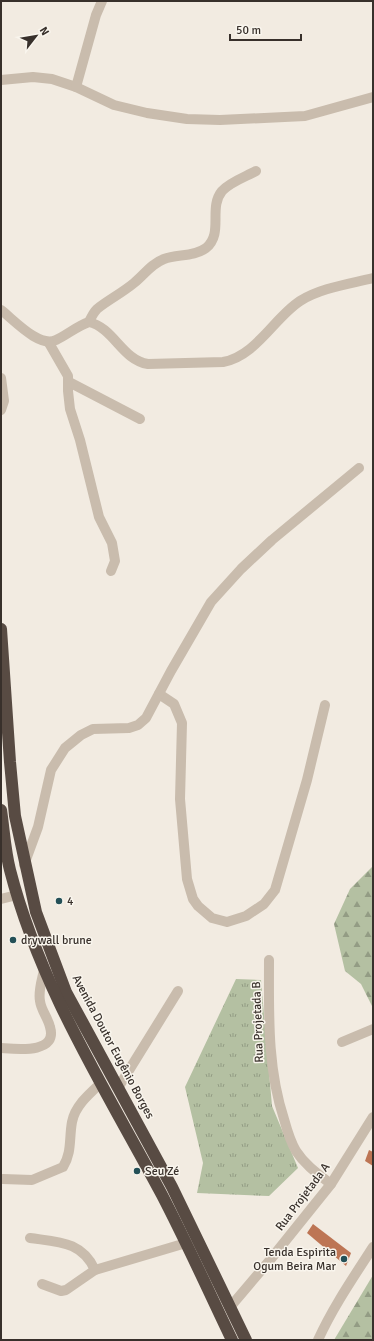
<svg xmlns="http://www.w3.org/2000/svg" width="374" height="1341" viewBox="0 0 374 1341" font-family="Signika,sans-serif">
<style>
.grass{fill:url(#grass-tufts)}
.forest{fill:url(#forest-firs)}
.building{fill:#bd7554}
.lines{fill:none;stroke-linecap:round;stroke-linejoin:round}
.minor{stroke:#c9bcad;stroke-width:10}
.highway{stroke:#584b43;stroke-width:12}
.poi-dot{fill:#245057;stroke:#f9f5ed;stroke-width:1.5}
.labels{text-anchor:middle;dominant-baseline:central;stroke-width:3;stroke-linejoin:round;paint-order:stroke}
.poi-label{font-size:12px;fill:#38302b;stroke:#f9f5ed;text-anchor:start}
.street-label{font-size:12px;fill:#38302b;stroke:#f9f5ed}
</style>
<defs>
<pattern id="grass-tufts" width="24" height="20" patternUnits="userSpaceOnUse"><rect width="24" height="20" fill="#b4c0a2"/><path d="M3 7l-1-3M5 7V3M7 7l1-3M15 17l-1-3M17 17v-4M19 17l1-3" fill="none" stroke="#939c84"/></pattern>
<pattern id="forest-firs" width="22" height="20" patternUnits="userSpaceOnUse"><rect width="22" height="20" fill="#b4c0a2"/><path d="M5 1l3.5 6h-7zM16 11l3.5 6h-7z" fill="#939c84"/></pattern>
</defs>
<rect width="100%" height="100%" fill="#f2ebe1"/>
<polygon class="grass" points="236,979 261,980 272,1106 298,1168 269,1196 197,1193 203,1163 185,1087"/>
<g class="forest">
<polygon points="373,866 373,1008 361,984 345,971 334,924 350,889"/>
<polygon points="373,1275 373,1340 334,1340"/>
</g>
<g class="building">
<polygon points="369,1150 373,1152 373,1166 365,1161"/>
<polygon points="313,1224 351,1253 346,1266 307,1233"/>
</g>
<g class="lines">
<g class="minor">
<polyline points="1,80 33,77 52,79 76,87 114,105 147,113 187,119 220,120 305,116 373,97"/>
<polyline points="76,87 96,15 102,1"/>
<path d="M1,310C14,320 39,348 56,340C67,335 77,326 89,322C114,328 122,360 148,364L223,362C256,356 274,318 300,301C320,288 349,284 373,278"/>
<path d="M89,322C91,318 93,313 97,309C108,300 122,293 134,283C145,274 151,264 164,259C177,254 194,257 206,248C224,233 208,208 222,191C230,182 245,177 256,171"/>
<polyline points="49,343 68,376 68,391 70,409 80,440 99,517 112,543 115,561 111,571"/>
<polyline points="1,378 4,401 1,410"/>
<polyline points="69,382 140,419"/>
<polyline points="159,694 174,704 182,723 180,799 187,879 193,899 198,906 212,918 227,922 246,916 264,904 275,890 307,780 325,705"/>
<polyline points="24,865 38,827 51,770 65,748 81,735 93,729 129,728 138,725 146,718 171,671 211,602 241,569 272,540 359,468"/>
<polyline points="1,899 17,895"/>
<path d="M269,960C269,1014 267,1067 284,1119C287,1130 290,1141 296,1151C305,1165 318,1174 331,1184"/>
<polyline points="342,1042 373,1029"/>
<path d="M1,1048C17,1049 58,1054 50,1027C48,1018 41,1010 40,1001C38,991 42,980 44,970"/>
<polyline points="118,1088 178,991"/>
<path d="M3,1179L32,1180L63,1167C72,1153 69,1138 72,1122C75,1106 89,1094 101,1083"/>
<path d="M30,1238C58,1242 82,1241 95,1270"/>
<polyline points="42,1284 61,1291 66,1290 95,1270 186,1243"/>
<polyline points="231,1306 270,1260 331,1184 373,1117"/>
<path d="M318,1340C333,1307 353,1278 373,1247"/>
</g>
<g class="highway">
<polyline points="1,629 10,762 15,816 36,912 66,992 172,1187 246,1340"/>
<path d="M1,810C4,830 5,851 10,870C40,987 106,1090 162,1195C187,1243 209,1292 232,1340"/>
</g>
</g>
<g class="poi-dot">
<circle cx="59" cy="901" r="4"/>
<circle cx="13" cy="940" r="4"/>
<circle cx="137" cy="1171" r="4"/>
<circle cx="344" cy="1259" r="4"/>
</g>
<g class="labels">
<g class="poi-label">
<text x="67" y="901">4</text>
<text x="21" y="940">drywall brune</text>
<text x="145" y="1171">Seu Zé</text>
<text x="336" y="1252" text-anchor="end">Tenda Espirita<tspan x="336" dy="14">Ogum Beira Mar</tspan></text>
</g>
<g class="street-label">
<text transform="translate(258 1022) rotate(-92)">Rua Projetada B</text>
<text transform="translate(113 1047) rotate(62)">Avenida Doutor Eugênio Borges</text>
<text transform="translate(303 1197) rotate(-53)">Rua Projetada A</text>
</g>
</g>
<rect width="374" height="1341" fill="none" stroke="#38302b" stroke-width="4"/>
<g transform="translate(36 36) rotate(59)" stroke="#f9f5ed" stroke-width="3" paint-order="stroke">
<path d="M0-3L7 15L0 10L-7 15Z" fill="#38302b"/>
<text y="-6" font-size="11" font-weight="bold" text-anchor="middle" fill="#38302b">N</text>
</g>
<path d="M230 34v6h71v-6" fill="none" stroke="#38302b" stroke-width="2"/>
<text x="236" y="34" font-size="12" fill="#38302b" stroke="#f9f5ed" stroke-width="3" paint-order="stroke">50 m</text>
</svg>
